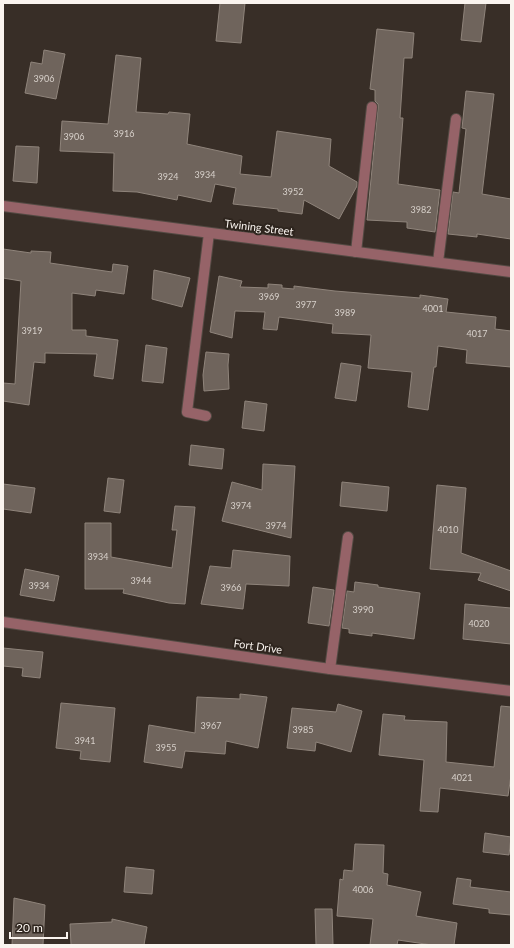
<svg xmlns="http://www.w3.org/2000/svg" width="514" height="948" font-family="Lato,sans-serif">
<style>
.building{fill:#6f645c;stroke:#8f847b}
.lines{fill:none;stroke-linecap:round;stroke-linejoin:round}
.service-casing{stroke:#534a43;stroke-width:12}
.minor-casing{stroke:#534a43;stroke-width:12}
.service{stroke:#966368;stroke-width:10}
.minor{stroke:#966368;stroke-width:10}
.labels{text-anchor:middle;dominant-baseline:central;stroke-width:4;stroke-linejoin:round;paint-order:stroke}
.number-label{font-size:9px;fill:#d7d0ca}
.street-label{font-size:11px;fill:#faf4ef;stroke:#2e251e}
</style>
<rect width="100%" height="100%" fill="#382e27"/>
<path class="building" d="M 220,3 L 245,3 L 241,43 L 216,41 Z
M 465,3 L 486,3 L 481,42 L 461,40 Z
M 377,29 L 414,33 L 412,58 L 404,58 L 400,118 L 403,118 L 398,184 L 440,190 L 435,232 L 407,228 L 407,222 L 367,220 L 378,108 L 378,104 L 375,101 L 375,90 L 370,89 Z
M 44,50 L 65,54 L 56,99 L 25,93 L 31,62 L 42,64 Z
M 116,55 L 141,58 L 136,112 L 168,114 L 169,112 L 190,114 L 187,144 L 242,156 L 240,174 L 271,177 L 277,131 L 331,139 L 329,166 L 357,182 L 357,186 L 339,219 L 304,200 L 302,214 L 278,211 L 278,209 L 233,204 L 236,188 L 215,184 L 211,202 L 178,195 L 177,200 L 137,192 L 113,191 L 114,153 L 60,151 L 62,121 L 108,124 Z
M 466,91 L 494,94 L 482,194 L 511,199 L 511,239 L 477,234 L 477,237 L 448,234 L 453,192 L 459,193 L 466,129 L 462,128 Z
M 16,146 L 39,147 L 37,183 L 13,181 Z
M 3,249 L 31,253 L 31,251 L 51,252 L 50,263 L 112,272 L 113,264 L 128,266 L 124,294 L 96,290 L 95,296 L 72,293 L 72,330 L 86,330 L 86,336 L 118,340 L 113,379 L 94,376 L 97,354 L 45,353 L 45,363 L 34,362 L 29,405 L 3,401 L 3,383 L 15,384 L 21,281 L 3,278 Z
M 154,270 L 190,278 L 182,307 L 152,299 Z
M 219,276 L 242,281 L 240,287 L 268,288 L 268,284 L 282,285 L 282,288 L 294,289 L 294,286 L 335,291 L 420,298 L 420,295 L 448,299 L 446,312 L 496,317 L 495,329 L 511,331 L 511,367 L 466,363 L 467,350 L 438,346 L 436,367 L 434,367 L 428,410 L 408,407 L 412,372 L 368,368 L 371,335 L 332,333 L 333,324 L 279,317 L 277,330 L 263,329 L 265,312 L 235,311 L 232,338 L 210,332 Z
M 146,345 L 167,348 L 163,383 L 142,381 Z
M 206,352 L 229,354 L 228,365 L 229,389 L 204,391 L 203,375 Z
M 341,363 L 361,366 L 356,401 L 335,398 Z
M 245,401 L 267,404 L 264,431 L 242,428 Z
M 191,445 L 224,449 L 222,469 L 189,465 Z
M 263,464 L 295,466 L 291,538 L 222,521 L 232,482 L 262,490 Z
M 108,478 L 124,480 L 120,513 L 104,511 Z
M 342,482 L 389,487 L 387,511 L 340,506 Z
M 3,484 L 35,488 L 31,513 L 3,509 Z
M 437,485 L 466,488 L 461,553 L 511,571 L 511,591 L 478,580 L 481,573 L 430,569 Z
M 175,506 L 195,507 L 185,604 L 169,603 L 123,593 L 124,589 L 85,589 L 85,523 L 111,523 L 111,557 L 172,568 L 177,530 L 172,530 Z
M 233,550 L 290,556 L 289,586 L 246,584 L 243,609 L 201,604 L 210,566 L 231,568 Z
M 25,569 L 59,576 L 54,601 L 20,595 Z
M 355,582 L 378,585 L 378,587 L 420,593 L 414,639 L 372,633 L 372,636 L 349,633 L 349,629 L 342,628 L 347,591 L 354,592 Z
M 313,587 L 334,590 L 329,626 L 308,623 Z
M 465,604 L 511,608 L 511,644 L 463,639 Z
M 3,648 L 43,652 L 40,678 L 22,676 L 23,668 L 3,666 Z
M 240,694 L 267,697 L 258,748 L 226,741 L 225,754 L 185,751 L 182,768 L 144,762 L 149,725 L 195,733 L 197,697 L 240,699 Z
M 61,703 L 115,708 L 110,762 L 80,759 L 81,751 L 56,748 Z
M 338,704 L 362,711 L 351,752 L 316,742 L 315,751 L 287,748 L 292,708 L 336,712 Z
M 501,706 L 511,707 L 511,775 L 508,796 L 440,788 L 438,812 L 420,811 L 424,760 L 379,755 L 383,714 L 405,716 L 404,720 L 447,722 L 446,762 L 494,767 Z
M 485,833 L 511,837 L 509,855 L 483,852 Z
M 355,844 L 384,845 L 383,873 L 388,874 L 387,885 L 421,892 L 416,916 L 457,923 L 454,945 L 432,945 L 398,940 L 397,945 L 370,945 L 373,919 L 337,916 L 340,879 L 343,880 L 344,870 L 353,871 Z
M 126,867 L 154,870 L 152,894 L 124,892 Z
M 457,878 L 471,880 L 470,887 L 511,892 L 511,915 L 489,913 L 489,909 L 453,904 Z
M 14,898 L 45,905 L 43,945 L 12,945 Z
M 315,909 L 332,909 L 333,945 L 316,945 Z
M 112,919 L 147,927 L 144,945 L 71,945 L 70,924 L 112,922 Z"/>
<g class="lines">
<defs>
<path id="service" d="M 356,252 L 372,107
M 438,262 L 456,119
M 206,416 L 187,412 L 209,233
M 330,669 L 348,537"/>
<path id="minor" d="M 3,206 L 511,272
M 3,622 L 330,669 L 511,691"/>
</defs>
<use href="#service" class="service-casing"/>
<use href="#minor" class="minor-casing"/>
<use href="#service" class="service"/>
<use href="#minor" class="minor"/>
</g>
<g class="labels">
<g class="number-label">
<text x="44" y="78">3906</text>
<text x="124" y="133">3916</text>
<text x="74" y="136">3906</text>
<text x="205" y="174">3934</text>
<text x="168" y="176">3924</text>
<text x="293" y="191">3952</text>
<text x="421" y="209">3982</text>
<text x="269" y="296">3969</text>
<text x="306" y="304">3977</text>
<text x="433" y="308">4001</text>
<text x="345" y="312">3989</text>
<text x="32" y="330">3919</text>
<text x="477" y="333">4017</text>
<text x="241" y="505">3974</text>
<text x="276" y="525">3974</text>
<text x="448" y="529">4010</text>
<text x="98" y="556">3934</text>
<text x="141" y="580">3944</text>
<text x="39" y="585">3934</text>
<text x="231" y="587">3966</text>
<text x="363" y="609">3990</text>
<text x="479" y="623">4020</text>
<text x="211" y="725">3967</text>
<text x="303" y="729">3985</text>
<text x="85" y="740">3941</text>
<text x="166" y="747">3955</text>
<text x="462" y="777">4021</text>
<text x="363" y="889">4006</text>
</g>
<g class="street-label">
<text transform="translate(259 227) rotate(7)">Twining Street</text>
<text transform="translate(258 646) rotate(8)">Fort Drive</text>
</g>
</g>
<rect width="514" height="948" fill="none" stroke="#faf4ef" stroke-width="8"/>
<path d="M10 932v6h57v-6" fill="none" stroke="#faf4ef" stroke-width="2"/>
<text x="16" y="932" font-size="12" fill="#faf4ef" stroke="#2e251e" stroke-width="3" paint-order="stroke">20 m</text>
</svg>
